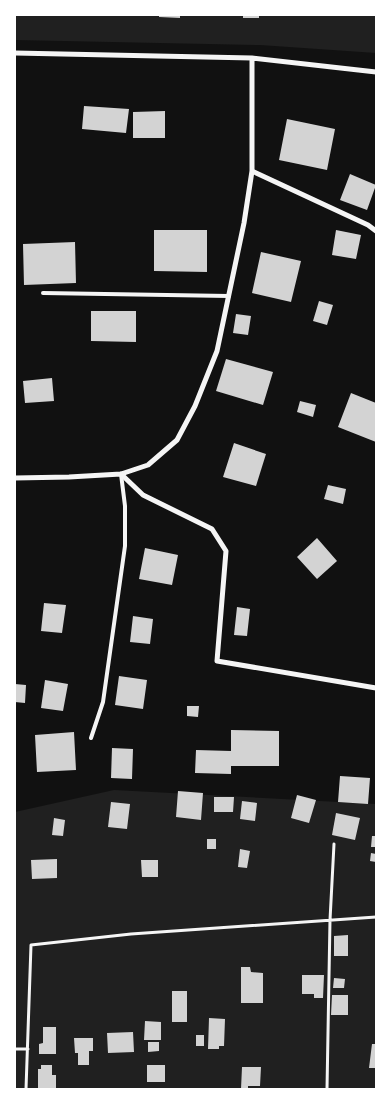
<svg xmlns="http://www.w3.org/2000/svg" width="391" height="1104" font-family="Lora,serif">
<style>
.green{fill:#202020}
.building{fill:#d3d3d3}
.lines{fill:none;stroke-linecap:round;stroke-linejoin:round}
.path{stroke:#f5f5f5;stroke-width:3}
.service{stroke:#f5f5f5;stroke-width:4}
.minor{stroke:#f5f5f5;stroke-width:5}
</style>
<rect width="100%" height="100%" fill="#111"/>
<path class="green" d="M 15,15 L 376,15 L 376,53 L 260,45 L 15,40 Z
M 114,790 L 376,804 L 376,1089 L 15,1089 L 15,812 Z"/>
<path class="building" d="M 159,15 L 180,15 L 180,18 L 159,17 Z
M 243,15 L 259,15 L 259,18 L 243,18 Z
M 84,106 L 129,109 L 126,133 L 82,129 Z
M 165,111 L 165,138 L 133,138 L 133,112 Z
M 287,119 L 335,129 L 327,170 L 279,160 Z
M 350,174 L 376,185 L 367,210 L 340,200 Z
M 154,230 L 207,230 L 207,272 L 154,271 Z
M 336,230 L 361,235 L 356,259 L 332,255 Z
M 75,242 L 76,283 L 24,285 L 23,244 Z
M 261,252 L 301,261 L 291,302 L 252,293 Z
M 319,301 L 333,305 L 327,325 L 313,321 Z
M 91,311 L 136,311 L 136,342 L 91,341 Z
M 236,314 L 251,316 L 248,335 L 233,333 Z
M 226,359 L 273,372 L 263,405 L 216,391 Z
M 52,378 L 54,401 L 25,403 L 23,381 Z
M 351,393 L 376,403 L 376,442 L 338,427 Z
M 300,401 L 316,405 L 313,417 L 297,412 Z
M 234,443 L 266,454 L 256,486 L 223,477 Z
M 328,485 L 346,489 L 343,504 L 324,499 Z
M 317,538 L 337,561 L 317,579 L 297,557 Z
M 145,548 L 178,555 L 172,585 L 139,579 Z
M 44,603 L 66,605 L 62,633 L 41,631 Z
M 237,607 L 250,609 L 247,636 L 234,635 Z
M 133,616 L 153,619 L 150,644 L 130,642 Z
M 119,676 L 147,680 L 143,709 L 115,705 Z
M 45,680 L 68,684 L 63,711 L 41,708 Z
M 15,684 L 26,685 L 25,703 L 15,702 Z
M 187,706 L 199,706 L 198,717 L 187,716 Z
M 231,730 L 279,731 L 279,766 L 231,766 L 231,774 L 195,773 L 196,750 L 231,751 Z
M 74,732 L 76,770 L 37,772 L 35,735 Z
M 112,748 L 133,749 L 132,779 L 111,778 Z
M 340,776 L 370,778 L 368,804 L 338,802 Z
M 178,791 L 203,793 L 201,820 L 176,817 Z
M 297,795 L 316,800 L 309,823 L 291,818 Z
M 214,797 L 234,797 L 233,812 L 214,812 Z
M 242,801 L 257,803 L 255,821 L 240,819 Z
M 111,802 L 130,804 L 127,829 L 108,827 Z
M 336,813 L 360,818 L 355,840 L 332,835 Z
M 54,818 L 65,820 L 63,836 L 52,835 Z
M 372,836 L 376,836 L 376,847 L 371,847 Z
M 207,839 L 216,839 L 216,849 L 207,849 Z
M 240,849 L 250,851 L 247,868 L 238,867 Z
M 371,853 L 376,854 L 376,862 L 370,861 Z
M 57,859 L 57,878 L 32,879 L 31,860 Z
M 141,860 L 158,860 L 158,877 L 142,877 Z
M 348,935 L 348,956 L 334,956 L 334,936 Z
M 241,967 L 250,967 L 251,972 L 263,973 L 263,1003 L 241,1003 Z
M 302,975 L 324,975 L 323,998 L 314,998 L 314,994 L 302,994 Z
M 334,978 L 345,979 L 344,988 L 333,988 Z
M 172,991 L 187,991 L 187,1022 L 172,1022 Z
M 332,995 L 348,995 L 348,1015 L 331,1015 Z
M 209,1018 L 225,1019 L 224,1046 L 219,1046 L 219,1049 L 208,1049 Z
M 145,1021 L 161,1022 L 161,1040 L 144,1040 Z
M 43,1027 L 56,1027 L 56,1054 L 39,1054 L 39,1044 L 43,1043 Z
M 133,1032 L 134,1052 L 108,1053 L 107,1033 Z
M 196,1035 L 204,1035 L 204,1046 L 196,1046 Z
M 74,1038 L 93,1038 L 93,1051 L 89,1051 L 89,1065 L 78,1065 L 78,1053 L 75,1053 Z
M 148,1042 L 159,1042 L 159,1051 L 148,1052 Z
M 372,1044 L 376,1044 L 376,1068 L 369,1068 Z
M 41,1065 L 52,1065 L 52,1075 L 56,1075 L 56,1089 L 38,1089 L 38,1069 L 41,1069 Z
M 147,1065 L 165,1065 L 165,1082 L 147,1082 Z
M 242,1067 L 261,1067 L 260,1086 L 248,1086 L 248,1089 L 241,1089 Z"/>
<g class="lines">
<path class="path" d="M 15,1049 L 28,1049
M 26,1089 L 31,945 L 131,934 L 376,917
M 327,1089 L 330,920 L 334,844"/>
<path class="service" d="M 43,293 L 229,296
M 91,738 L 103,702 L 125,546 L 125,506 L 121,474"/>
<path class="minor" d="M 15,53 L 252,58 L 376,72
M 252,171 L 368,225 L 376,231
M 121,474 L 143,495 L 212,529 L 226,551 L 217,661 L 376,688
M 15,478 L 69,477 L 121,474 L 148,465 L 177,440 L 195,406 L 217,351 L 244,223 L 252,171 L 252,58"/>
</g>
<rect width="391" height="1104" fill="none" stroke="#ffffff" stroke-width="32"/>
</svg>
